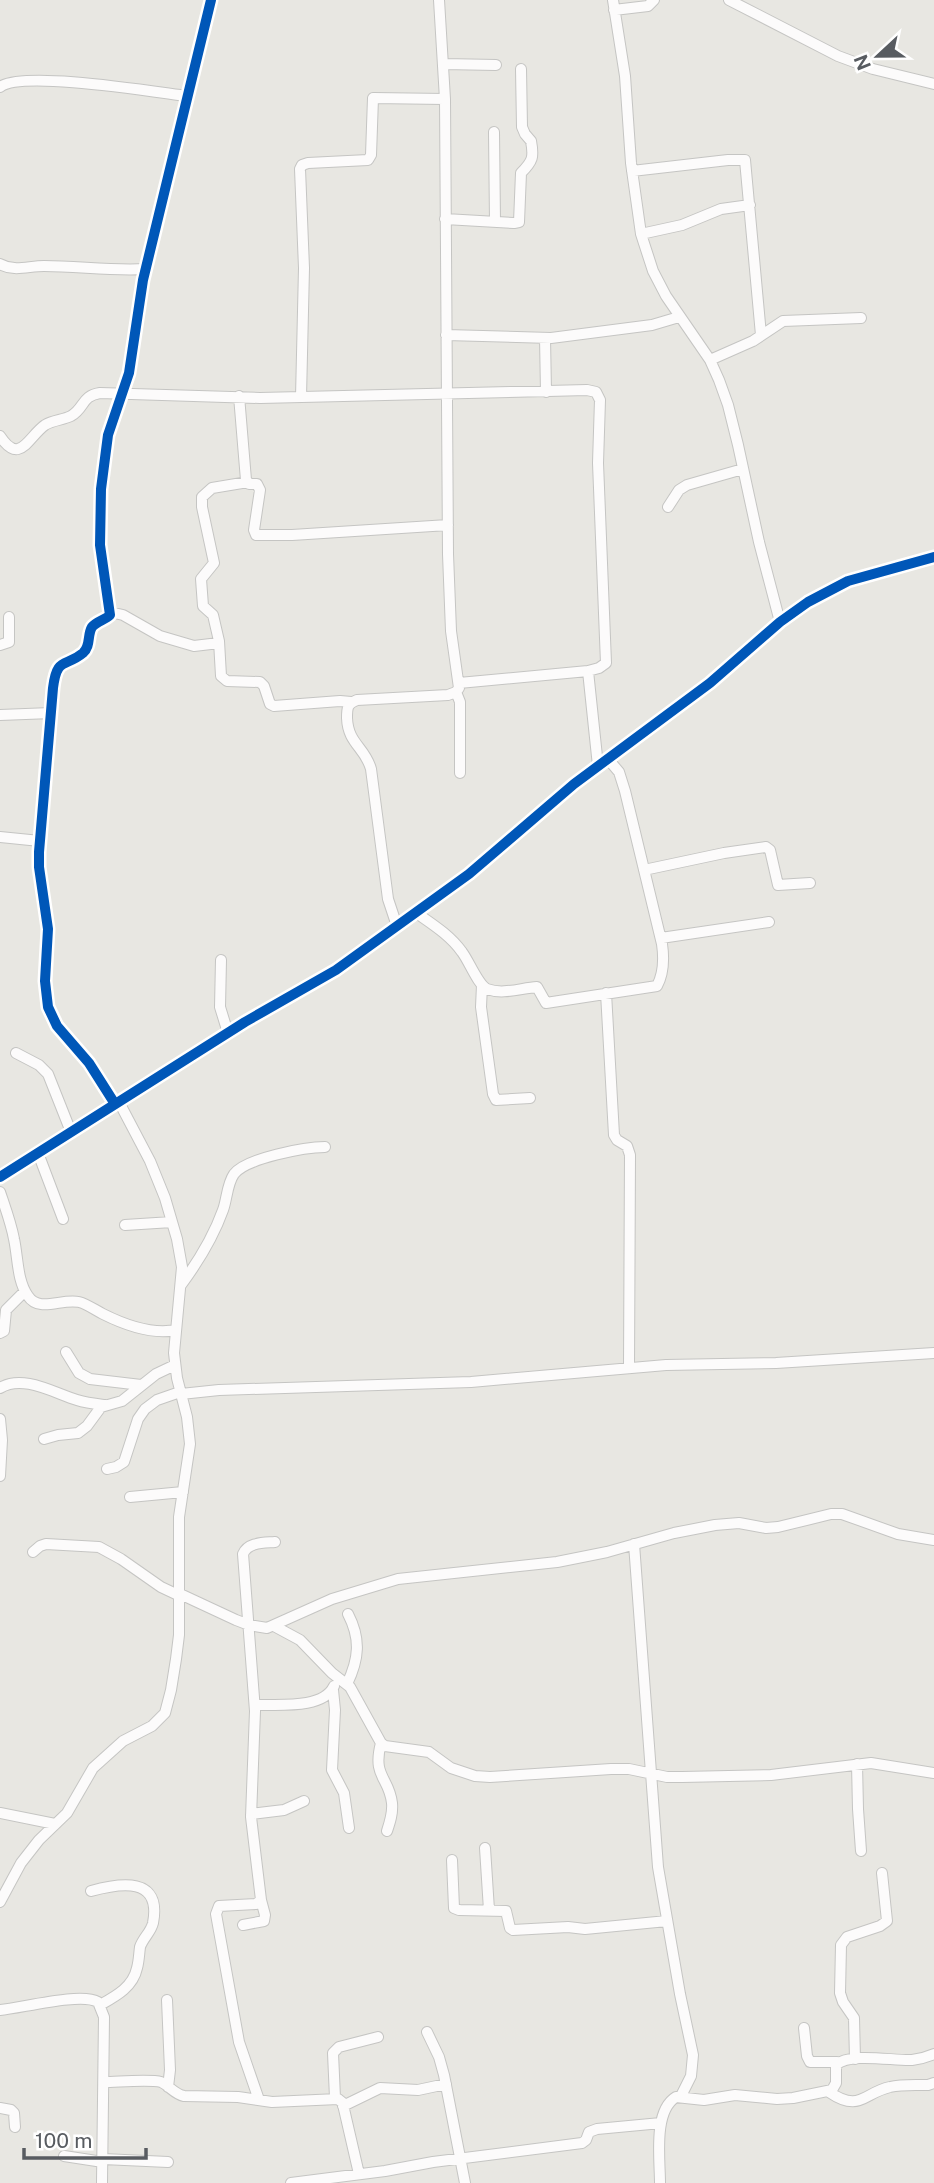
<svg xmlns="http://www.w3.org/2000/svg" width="934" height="2183" font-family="'Public Sans',sans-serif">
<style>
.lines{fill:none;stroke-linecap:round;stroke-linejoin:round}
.minor-casing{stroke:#c5c5c3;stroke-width:12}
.minor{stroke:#fcfbfb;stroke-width:10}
.cycleway-casing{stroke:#fff;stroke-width:15}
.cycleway{stroke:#0057b8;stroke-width:10}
</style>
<rect width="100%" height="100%" fill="#e8e7e2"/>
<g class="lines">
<defs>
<path id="minor" d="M 613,0 L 625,76 L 631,163 L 641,234 L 653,271 L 666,296 L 710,360 L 719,380 L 728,405 L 738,445 L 759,542 L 780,622
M 729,0 L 838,56 L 873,69 L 934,84
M 614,10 L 648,6 L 654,0
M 444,64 L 496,65
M 0,87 C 22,70 155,92 187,96
M 494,132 L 495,222
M 632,171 L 728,160 L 745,160 L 761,335
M 445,219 L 514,223 L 519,222 L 521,173 C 533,161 534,157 531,141 L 525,134 L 522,127 L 521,69
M 641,234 L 682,225 L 721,209 L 750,205
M 0,264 C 14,272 28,266 44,266 C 78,266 111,271 145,269
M 446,335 L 551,338 L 652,325 L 679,317
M 545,338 L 546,392
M 710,360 L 753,341 L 783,321 L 861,318
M 239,396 L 246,480 L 249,484 L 257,484 L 260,490 L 254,530 L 256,535 L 292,535 L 448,525
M 301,397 L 304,268 L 300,169 L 302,165 L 308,163 L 368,160 L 371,155 L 373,98 L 445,99
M 0,436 C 20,466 28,437 45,425 C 53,420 63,420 71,416 C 85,408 81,396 100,393 L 260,398 L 587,390 L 596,392 L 600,400 L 598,463 L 606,663 L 599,668 L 588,671 L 459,683
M 248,482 L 212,488 L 202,497 L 202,507 L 214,563 L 201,579 L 203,606 L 213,615 L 219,641 L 221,676 L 227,681 L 260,682 L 264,686 L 270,704 L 274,706 L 340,701 L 351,702
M 668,507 L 679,490 L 687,485 L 743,469
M 110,612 L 123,615 L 160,636 L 194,646 L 219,643
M 0,645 L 9,642 L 9,617
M 588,671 L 598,766
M 456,692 L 460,702 L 460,773
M 0,715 L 51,713
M 0,837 L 40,841
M 644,870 L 724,853 L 766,847 L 770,850 L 778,885 L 810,883
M 415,912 C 432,924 450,935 462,952 C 469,961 478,985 487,989 C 503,995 521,988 537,987 L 546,1003 L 657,986 C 664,973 664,958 662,944 L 625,791 L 619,772 L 608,759
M 397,926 L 388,899 L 371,769 C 365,747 348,744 347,718 C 347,708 347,704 357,700 L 448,695 L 456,692 L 459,688 L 451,631 L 448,554 L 445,99 L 439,0
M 661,938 L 769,922
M 221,960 L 220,1007 L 228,1033
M 482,985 L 481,1007 L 493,1094 L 496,1100 L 530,1098
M 606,993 L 614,1135 L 617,1140 L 627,1146 L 630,1155 L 629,1368
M 16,1053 L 39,1065 L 48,1074 L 71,1132
M 115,1104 L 89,1063 L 57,1026 L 48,1007 L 45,981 L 48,929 L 39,867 L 39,852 L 53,688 C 57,656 65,668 83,653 C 91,646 87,635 92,627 C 97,621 105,620 110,615 L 100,545 L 101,489 L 108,435 L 129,373 L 143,280 L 211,0
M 38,1153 L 63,1219
M 0,1177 L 245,1022 L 336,970 L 469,874 L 574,784 L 710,683 L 780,622 L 808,602 L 848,581 L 934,557
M 0,1192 C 5,1207 11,1223 14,1239 C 18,1257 17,1281 28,1296 C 39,1313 62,1298 79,1302 C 87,1304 95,1310 103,1314 C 125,1325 151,1335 176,1330
M 125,1225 L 172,1222
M 181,1285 C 198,1262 213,1238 223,1210 C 227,1199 227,1184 234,1174 C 246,1158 306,1147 325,1147
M 0,1333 L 4,1331 L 6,1310 L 25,1291
M 66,1352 L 79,1373 L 90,1379 L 141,1385
M 0,1388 C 23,1374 54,1393 77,1400 C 86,1403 96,1404 105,1405
M 181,1394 L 219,1390 L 471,1382 L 666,1365 L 776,1363 L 934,1353
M 0,1419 L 2,1440 L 0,1476
M 44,1439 L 58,1435 L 78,1433 L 87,1426 L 101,1407 L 122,1401 L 156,1374 L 175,1365
M 107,1469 L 116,1467 L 124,1462 L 138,1419 L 145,1409 L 157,1400 L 180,1392
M 130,1497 L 183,1492
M 634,1544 L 658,1867 L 680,1994 L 693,2055 L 691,2076 L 681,2096
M 33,1552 L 40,1546 L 46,1544 L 99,1547 L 121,1559 L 161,1587 L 178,1595
M 178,1593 L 236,1620 L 249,1625 L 267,1628 L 332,1599 L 398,1579 L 557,1562 L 607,1552 L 674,1533 L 715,1525 L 739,1523 L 766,1528 L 778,1527 L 831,1514 L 842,1514 L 898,1534 L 934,1540
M 274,1626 L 300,1640 L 332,1673 L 350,1687 L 381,1743 L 385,1746 L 429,1752 L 451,1768 L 475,1776 L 490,1777 L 611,1769 L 629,1769 L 667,1777 L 682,1777 L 771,1775 L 871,1763 L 934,1773
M 347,1684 C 359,1659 361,1639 348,1614
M 333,1690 L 335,1710 L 332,1770 L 344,1793 L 349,1828
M 255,1705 C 276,1704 323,1710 334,1686
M 381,1743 C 372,1777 389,1777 392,1803 C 393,1813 390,1822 387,1831
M 857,1764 L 858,1809 L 861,1851
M 0,1813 L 55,1824
M 251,1814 L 284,1810 L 304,1801
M 485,1848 L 489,1910
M 452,1860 L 454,1908 L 459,1910 L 506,1911 L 510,1928 L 513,1930 L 568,1927 L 585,1929 L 667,1921
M 91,1891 C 120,1883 162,1876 153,1923 C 151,1932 143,1938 140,1947 C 139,1954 139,1961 137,1968 C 133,1987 116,1996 100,2005
M 0,1902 L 21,1863 L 39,1840 L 67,1813 L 93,1768 L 123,1741 L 152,1726 L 165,1713 L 171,1690 L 176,1659 L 179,1635 L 179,1517 L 190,1444 L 187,1417 L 177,1378 L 174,1353 L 182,1267 L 177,1239 L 165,1198 L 150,1161 L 119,1102
M 243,1925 L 264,1921 L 265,1915 L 261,1900
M 167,2000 L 170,2070 L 168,2087
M 0,2010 C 22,2008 81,1992 98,2002 L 104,2017 L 102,2183
M 804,2028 L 807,2056 L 810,2062 L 837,2062
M 427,2032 L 439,2057 L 444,2075 L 465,2183
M 855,2059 L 854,2018 L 843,2002 L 840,1993 L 841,1945 L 847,1937 L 880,1926 L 887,1921 L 882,1873
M 104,2082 C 117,2082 150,2079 161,2082 C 170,2086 174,2094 184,2096 L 238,2097 L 272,2102 L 338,2099 L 343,2103 L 344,2109 L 359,2174
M 829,2092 C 860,2113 863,2093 890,2087 C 902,2084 916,2085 928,2085 L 934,2083
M 335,2098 L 333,2053 L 339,2047 L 378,2037
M 259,2100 L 239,2042 L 216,1914 L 219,1906 L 256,1904 L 261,1900 L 251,1817 L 255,1711 L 243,1554 C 248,1542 264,1543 275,1542
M 343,2106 L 380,2088 L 418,2090 L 446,2084
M 0,2108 L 11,2110 L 14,2113 L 15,2127
M 64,2156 L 103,2162
M 103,2159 L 168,2162
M 291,2183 L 385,2171 L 433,2162 L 582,2143 L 586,2140 L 589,2132 L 597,2129 L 661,2123
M 660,2183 C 660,2159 653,2111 676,2097 L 704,2100 L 735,2095 L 777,2099 L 793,2098 L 832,2090 L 836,2083 L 836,2065 C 850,2052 893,2061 912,2060 C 920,2059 927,2057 934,2054"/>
</defs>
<use href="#minor" class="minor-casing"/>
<use href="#minor" class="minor"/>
<defs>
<path id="cycleway" d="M 115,1104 L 89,1063 L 57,1026 L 48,1007 L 45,981 L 48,929 L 39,867 L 39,852 L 53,688 C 57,656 65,668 83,653 C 91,646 87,635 92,627 C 97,621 105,620 110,615 L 100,545 L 101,489 L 108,435 L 129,373 L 143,280 L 211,0
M 0,1177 L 245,1022 L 336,970 L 469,874 L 574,784 L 710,683 L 780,622 L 808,602 L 848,581 L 934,557"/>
</defs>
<use href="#cycleway" class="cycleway-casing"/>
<use href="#cycleway" class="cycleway"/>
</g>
<g transform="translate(878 56) rotate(248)" stroke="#ffffff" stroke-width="5" paint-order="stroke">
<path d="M0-5L12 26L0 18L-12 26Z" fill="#585c61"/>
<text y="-10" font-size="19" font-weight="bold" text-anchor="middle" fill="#585c61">N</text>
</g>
<path d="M24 2148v10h122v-10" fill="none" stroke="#585c61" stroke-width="3.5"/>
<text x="35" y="2148" font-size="21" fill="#585c61" stroke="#ffffff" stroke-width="5" paint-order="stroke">100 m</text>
</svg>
